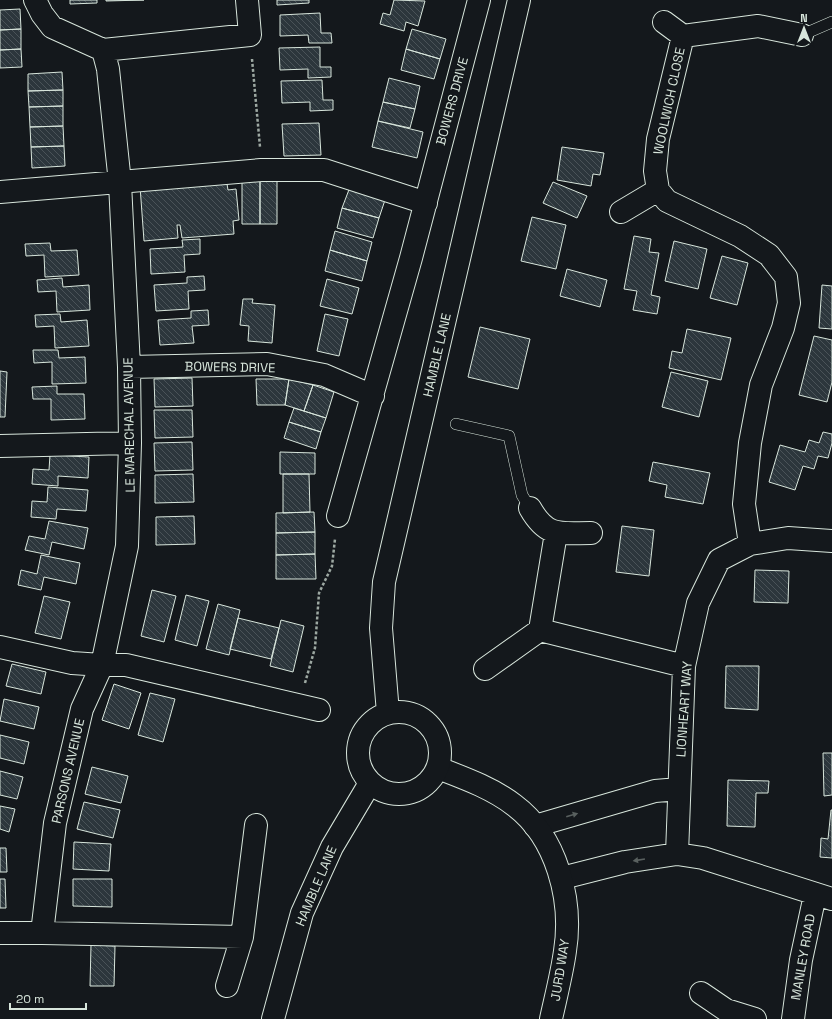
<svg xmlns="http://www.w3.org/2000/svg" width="832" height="1019" font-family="'Space Grotesk',sans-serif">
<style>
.building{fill:url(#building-back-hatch);stroke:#d8e6dc}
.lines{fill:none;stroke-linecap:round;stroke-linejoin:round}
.service-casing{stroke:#d8e6dc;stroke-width:12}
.minor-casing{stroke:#d8e6dc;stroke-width:24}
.tertiary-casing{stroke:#d8e6dc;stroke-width:24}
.primary-casing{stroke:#d8e6dc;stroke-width:24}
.path{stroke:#9da8a2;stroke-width:2.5;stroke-dasharray:3 2;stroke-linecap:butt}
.service{stroke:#14181c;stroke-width:11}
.minor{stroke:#14181c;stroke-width:22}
.tertiary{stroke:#14181c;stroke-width:22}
.primary{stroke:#14181c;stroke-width:22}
.oneway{fill:#59605f}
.labels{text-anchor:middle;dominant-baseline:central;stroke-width:3;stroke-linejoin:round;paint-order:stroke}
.street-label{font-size:13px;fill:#d8e6dc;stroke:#14181c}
</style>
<defs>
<pattern id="building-back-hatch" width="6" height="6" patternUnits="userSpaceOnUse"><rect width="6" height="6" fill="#2c363c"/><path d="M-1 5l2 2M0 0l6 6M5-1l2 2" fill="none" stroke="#4a5358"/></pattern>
</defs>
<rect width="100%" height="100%" fill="#14181c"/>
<path class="building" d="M 70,0 L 97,0 L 97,3 L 70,4 Z
M 106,0 L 144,0 L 106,1 Z
M 277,0 L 309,0 L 309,3 L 277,5 Z
M 394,0 L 425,1 L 418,26 L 406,22 L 404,31 L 380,24 L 383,13 L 390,15 Z
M 20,9 L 21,29 L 0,30 L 0,10 Z
M 320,13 L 321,33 L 331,33 L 332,43 L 309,43 L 308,35 L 280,36 L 280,15 Z
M 21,29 L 21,49 L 0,50 L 0,30 Z
M 412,29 L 446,39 L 440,59 L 406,49 Z
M 320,47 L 320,67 L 331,67 L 331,77 L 308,78 L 308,69 L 280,70 L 279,48 Z
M 21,49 L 22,67 L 0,68 L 0,50 Z
M 406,49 L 440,59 L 434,79 L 401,70 Z
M 62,72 L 63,90 L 28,91 L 28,74 Z
M 389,78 L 420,86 L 415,109 L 383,102 Z
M 322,80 L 323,100 L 333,100 L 333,110 L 310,111 L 310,102 L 282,103 L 281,81 Z
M 63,90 L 63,106 L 29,107 L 28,91 Z
M 383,102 L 415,109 L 410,128 L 378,121 Z
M 63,106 L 63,126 L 30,127 L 29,107 Z
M 378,121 L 423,132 L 417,158 L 372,147 Z
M 319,123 L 321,155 L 284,156 L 282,124 Z
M 63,126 L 64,146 L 31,147 L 30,127 Z
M 64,146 L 65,166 L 32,168 L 31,147 Z
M 562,147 L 604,153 L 600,175 L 593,174 L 591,186 L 557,180 Z
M 242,179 L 260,179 L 260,224 L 242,224 Z
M 260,179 L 277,179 L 277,224 L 260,224 Z
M 553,182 L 587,196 L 577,218 L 543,203 Z
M 227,184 L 228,190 L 236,189 L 239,220 L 233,221 L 234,234 L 182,238 L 180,225 L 177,225 L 178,238 L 144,241 L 140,186 Z
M 350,187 L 386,197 L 379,218 L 342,208 Z
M 342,208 L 379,218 L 373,238 L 337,228 Z
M 532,217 L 566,225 L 556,269 L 521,261 Z
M 335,231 L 372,242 L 367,261 L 330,250 Z
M 634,236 L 651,239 L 649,252 L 659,253 L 651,295 L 660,297 L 657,314 L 633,310 L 637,291 L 624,289 Z
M 200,239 L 200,254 L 184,255 L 185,272 L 151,274 L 150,249 L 183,247 L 182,240 Z
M 674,241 L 707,249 L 698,289 L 665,281 Z
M 50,243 L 51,251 L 77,250 L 79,275 L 45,277 L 44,255 L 26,256 L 25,244 Z
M 330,250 L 367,261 L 362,281 L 325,271 Z
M 722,256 L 748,263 L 737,305 L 710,298 Z
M 567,269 L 607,280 L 600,307 L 560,296 Z
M 204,276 L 205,290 L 188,291 L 189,309 L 156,311 L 154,285 L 187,283 L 187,277 Z
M 62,278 L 63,287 L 89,285 L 90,310 L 57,312 L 56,291 L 38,292 L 37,280 Z
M 327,279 L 359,288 L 352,314 L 320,306 Z
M 822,285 L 832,286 L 832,329 L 819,328 Z
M 243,299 L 253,299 L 252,303 L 275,305 L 272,343 L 248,341 L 249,326 L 240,325 Z
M 208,310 L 209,325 L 192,326 L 194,343 L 160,345 L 158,320 L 191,318 L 191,311 Z
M 60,314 L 61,322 L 87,320 L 89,346 L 55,348 L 54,326 L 36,327 L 35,315 Z
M 325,314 L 348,319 L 339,356 L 317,351 Z
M 480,327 L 530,339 L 518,389 L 468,377 Z
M 687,329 L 731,338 L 721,380 L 669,368 L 672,351 L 682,353 Z
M 814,336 L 832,340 L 832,382 L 827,402 L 799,395 Z
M 33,350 L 58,350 L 59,358 L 85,357 L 86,383 L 52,384 L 52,362 L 34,363 Z
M 0,371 L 7,372 L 5,417 L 0,417 Z
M 671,372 L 708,381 L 699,417 L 662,407 Z
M 192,378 L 193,406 L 155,407 L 154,379 Z
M 256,379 L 289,379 L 285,405 L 257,405 Z
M 289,379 L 313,385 L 304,411 L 285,405 Z
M 313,385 L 334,392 L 326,418 L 304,411 Z
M 57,386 L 57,394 L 84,394 L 85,419 L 51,420 L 51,399 L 33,399 L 32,387 Z
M 294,408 L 326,418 L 321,432 L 289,422 Z
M 154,410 L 192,410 L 193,437 L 155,438 Z
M 289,422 L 321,432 L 316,449 L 284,438 Z
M 823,432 L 832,434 L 832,443 L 828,458 L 818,456 L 814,469 L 803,466 L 795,490 L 769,482 L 780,445 L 805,452 L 809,440 L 819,443 Z
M 192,442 L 193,470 L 155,471 L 154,443 Z
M 280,452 L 315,453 L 315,474 L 280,474 Z
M 50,455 L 89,457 L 88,478 L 58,476 L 58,486 L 32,484 L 33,469 L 49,470 Z
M 653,462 L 710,473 L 703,504 L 665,497 L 667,485 L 649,481 Z
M 193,474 L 194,502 L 155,503 L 155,475 Z
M 283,474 L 309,474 L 310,512 L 283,513 Z
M 48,487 L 88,490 L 86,511 L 57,509 L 56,519 L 31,517 L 32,501 L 47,502 Z
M 314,512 L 315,532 L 276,533 L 276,513 Z
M 194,516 L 195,544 L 156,545 L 156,517 Z
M 49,521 L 88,528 L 84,549 L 52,542 L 49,555 L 25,550 L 29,536 L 45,539 Z
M 622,526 L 654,530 L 649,576 L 616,572 Z
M 315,532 L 315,554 L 276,555 L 276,533 Z
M 315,554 L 316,579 L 276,579 L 276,555 Z
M 41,555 L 80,563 L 76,584 L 44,577 L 41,590 L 18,585 L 21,570 L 37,574 Z
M 755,570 L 789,571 L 788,603 L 754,602 Z
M 152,590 L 176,596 L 164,642 L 141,636 Z
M 186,595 L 209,601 L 197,646 L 175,640 Z
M 44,596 L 70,602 L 61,639 L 35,633 Z
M 218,604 L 240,610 L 229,655 L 206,649 Z
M 238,618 L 279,628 L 271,659 L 230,649 Z
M 281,620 L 304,626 L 293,672 L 270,666 Z
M 12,664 L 46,672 L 41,694 L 6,686 Z
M 726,666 L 759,666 L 758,710 L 725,708 Z
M 114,684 L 141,693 L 129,729 L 102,720 Z
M 150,693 L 175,699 L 163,742 L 138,735 Z
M 4,699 L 39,707 L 34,729 L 0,721 Z
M 0,735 L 29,742 L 24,764 L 0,758 Z
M 823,753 L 832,753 L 832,795 L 824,796 Z
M 92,767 L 128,776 L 121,803 L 85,794 Z
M 0,771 L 23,777 L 17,799 L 0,795 Z
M 728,780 L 769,781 L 768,793 L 756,793 L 755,827 L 727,826 Z
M 84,802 L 120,810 L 113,838 L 77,829 Z
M 0,806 L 15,809 L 9,832 L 0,829 Z
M 831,810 L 832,810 L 832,858 L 820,857 L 821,838 L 828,839 Z
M 74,842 L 111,844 L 109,871 L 73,869 Z
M 0,848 L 6,848 L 7,872 L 0,872 Z
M 0,879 L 5,879 L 6,908 L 0,908 Z
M 73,879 L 112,879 L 112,907 L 73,906 Z
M 91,945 L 115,946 L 114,986 L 90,986 Z"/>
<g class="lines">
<defs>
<path id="service" d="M 802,35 L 832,22
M 456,424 L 509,436 L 522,495 L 530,508"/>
<path id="minor" d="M 35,0 L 42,14 L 52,27 L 103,50 L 108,69 L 120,183 L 129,367 L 130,443 L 127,546 L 102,665 L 126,665 L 319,710
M 664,22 L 683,36 L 758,26 L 802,35
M 683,36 L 658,139 L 655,171 L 658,190 L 667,201 L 740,236 L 769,255 L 786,277 L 789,303 L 783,328 L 761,385 L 750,443 L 744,504 L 750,544
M 103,50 L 250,35 L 247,0
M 0,192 L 261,170 L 324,170 L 426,203
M 621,212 L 658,190
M 129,367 L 267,364 L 324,375 L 373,396
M 0,446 L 130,443
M 530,508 C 547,538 560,533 591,533
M 338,516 L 411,258 L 479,0
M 540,630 L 684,666
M 0,647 L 72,663 L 102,665 L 82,709 L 55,823 L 42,933 L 242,937 L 256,825
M 485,669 L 540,630 L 556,533
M 535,826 L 655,791 L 679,789
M 677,854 L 684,666 L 698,603 L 719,560 L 750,544 L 788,538 L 832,541
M 562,878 L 625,862 L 677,854 L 703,858 L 832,899
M 0,933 L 42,933
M 227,986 L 242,937
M 701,993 L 726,1010 L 755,1019
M 793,1019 L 801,960 L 815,895"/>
<path id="tertiary" d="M 438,768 C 464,778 492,788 514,805 C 557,837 573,900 565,951 C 562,973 556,996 551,1019"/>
<path id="primary" d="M358 753a41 41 0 1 1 82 0a41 41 0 1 1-82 0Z
M 388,713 L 381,628 L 384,582 L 519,0
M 273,1019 L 302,913 L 332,847 L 370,783"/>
</defs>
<use href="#service" class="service-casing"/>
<use href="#minor" class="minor-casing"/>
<use href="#tertiary" class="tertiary-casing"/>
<use href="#primary" class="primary-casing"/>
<path class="path" d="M 252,59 L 260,147
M 305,683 L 315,648 L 319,593 L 332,566 L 335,539"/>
<use href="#service" class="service"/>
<use href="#minor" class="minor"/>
<use href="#tertiary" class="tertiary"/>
<use href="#primary" class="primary"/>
</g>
<defs><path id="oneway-solid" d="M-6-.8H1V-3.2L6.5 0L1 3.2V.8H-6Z"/></defs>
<g class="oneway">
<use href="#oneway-solid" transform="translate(572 815) rotate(-16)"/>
<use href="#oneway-solid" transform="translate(639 860) rotate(171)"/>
</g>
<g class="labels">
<g class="street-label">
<text transform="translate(452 101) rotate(-75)">BOWERS DRIVE</text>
<text transform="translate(669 101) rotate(-78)">WOOLWICH CLOSE</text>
<text transform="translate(437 355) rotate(-77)">HAMBLE LANE</text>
<text transform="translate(230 367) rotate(1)">BOWERS DRIVE</text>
<text transform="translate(129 425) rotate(-91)">LE MARECHAL AVENUE</text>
<text transform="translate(684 709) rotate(-86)">LIONHEART WAY</text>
<text transform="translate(68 771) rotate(-77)">PARSONS AVENUE</text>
<text transform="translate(316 886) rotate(-67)">HAMBLE LANE</text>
<text transform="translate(803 957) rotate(-80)">MANLEY ROAD</text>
<text transform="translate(560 970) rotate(-81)">JURD WAY</text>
</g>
</g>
<g transform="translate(804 28)" stroke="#14181c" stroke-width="3" paint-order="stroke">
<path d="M0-3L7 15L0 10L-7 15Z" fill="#d8e6dc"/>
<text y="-6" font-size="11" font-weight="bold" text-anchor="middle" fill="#d8e6dc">N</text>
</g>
<path d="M10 1003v6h76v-6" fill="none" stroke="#d8e6dc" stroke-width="2"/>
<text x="16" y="1003" font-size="12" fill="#d8e6dc" stroke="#14181c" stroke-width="3" paint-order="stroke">20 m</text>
</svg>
